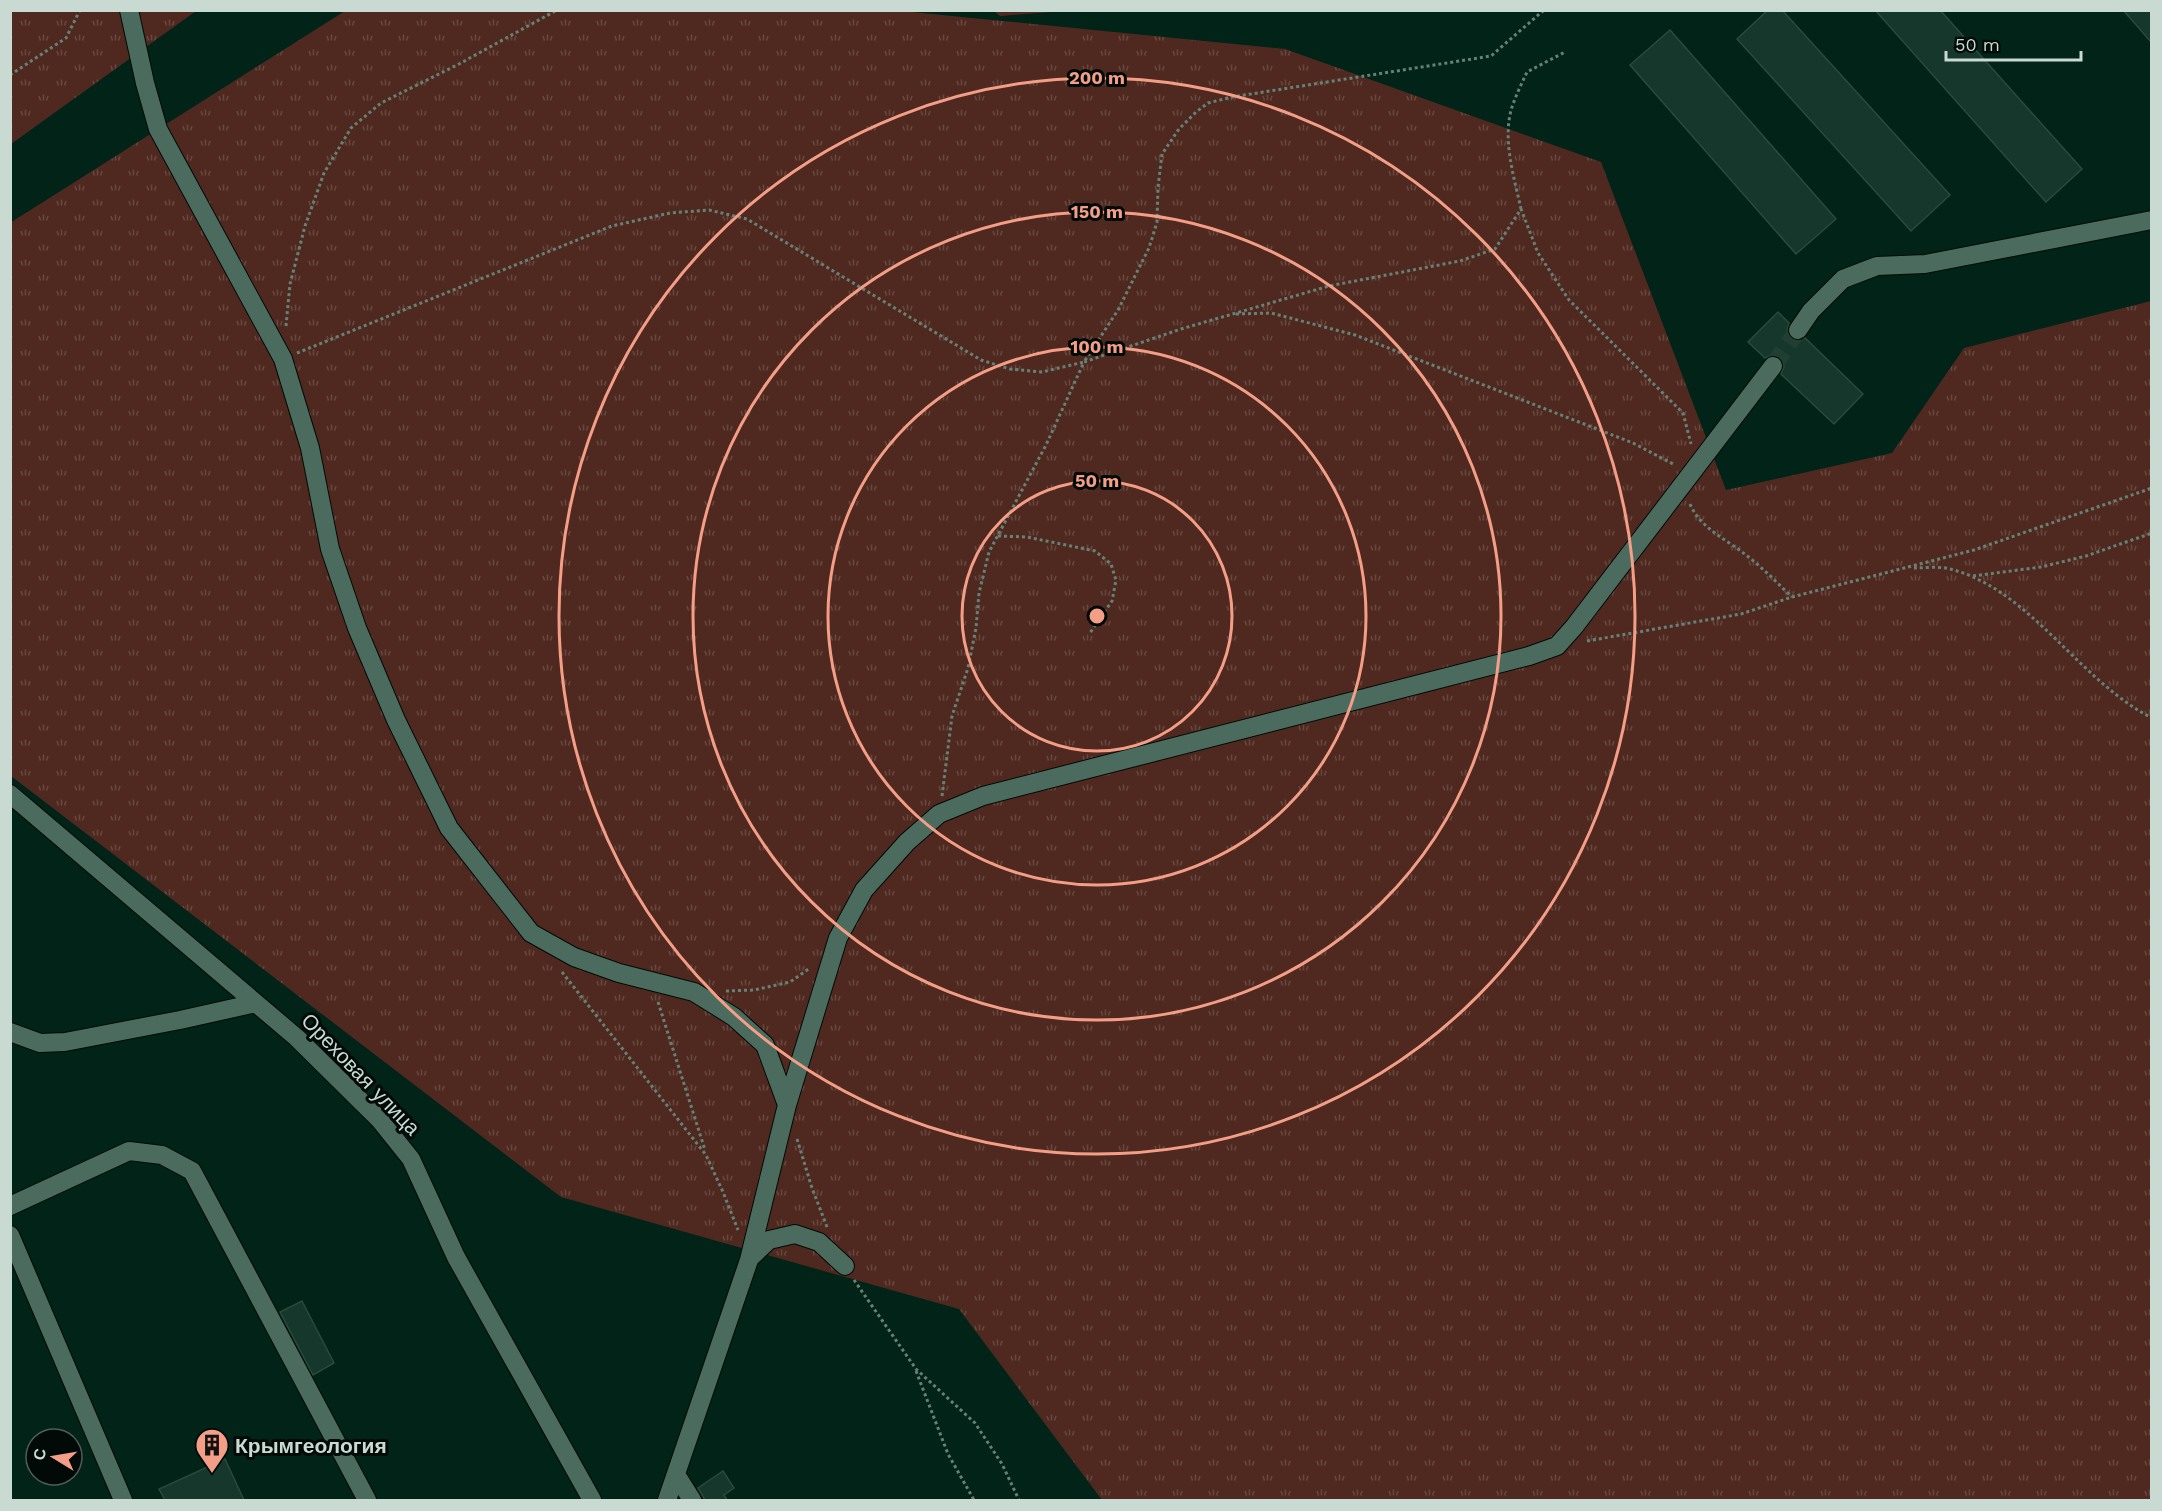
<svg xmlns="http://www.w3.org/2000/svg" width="2162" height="1511" font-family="'Work Sans',sans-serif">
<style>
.grass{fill:url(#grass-tufts)}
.forest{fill:url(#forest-crowns)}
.building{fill:#16372b;stroke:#2a4a3e;stroke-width:1.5}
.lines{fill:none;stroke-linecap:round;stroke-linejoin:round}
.minor-tunnel{stroke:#203e34;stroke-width:18;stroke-dasharray:18 9;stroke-linecap:butt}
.minor-casing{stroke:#000b05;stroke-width:20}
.path{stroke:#688177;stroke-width:3;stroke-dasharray:3 3;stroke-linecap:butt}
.minor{stroke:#4a6b5e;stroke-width:18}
.ring{fill:none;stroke:#f49e87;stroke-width:3}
.labels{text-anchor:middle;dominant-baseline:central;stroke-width:6;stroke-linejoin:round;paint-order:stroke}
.street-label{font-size:21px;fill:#c8dad2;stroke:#010a06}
.poi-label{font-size:21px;font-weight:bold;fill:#c8dad2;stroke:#010a06;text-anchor:start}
.centre{fill:#f49e87;stroke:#010a06;stroke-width:3}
.ring-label{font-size:18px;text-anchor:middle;font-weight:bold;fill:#f49e87;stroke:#010a06;stroke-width:6;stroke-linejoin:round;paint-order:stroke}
</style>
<defs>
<pattern id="grass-tufts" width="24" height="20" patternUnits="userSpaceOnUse" patternTransform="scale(1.5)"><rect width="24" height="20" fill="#4f291f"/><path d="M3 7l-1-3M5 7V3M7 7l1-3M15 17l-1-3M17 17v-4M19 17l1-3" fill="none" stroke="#67473f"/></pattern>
<pattern id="forest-crowns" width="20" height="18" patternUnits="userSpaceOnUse" patternTransform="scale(1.5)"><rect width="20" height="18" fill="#4f291f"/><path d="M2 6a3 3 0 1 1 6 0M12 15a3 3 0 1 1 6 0" fill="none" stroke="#67473f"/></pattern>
</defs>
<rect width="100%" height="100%" fill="#022318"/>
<path class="grass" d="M 891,10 L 1285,49 L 1601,162 L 1726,490 L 1892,453 L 1964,348 L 2151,301 L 2151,1500 L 1102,1500 L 959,1309 L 561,1197 L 11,776 L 10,223 L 345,11 Z
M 11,11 L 196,11 L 11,144 Z"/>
<path class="forest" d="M 994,11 L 1063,11 L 1000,16 Z"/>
<path class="building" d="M 1768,10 L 1782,10 L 1950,195 L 1911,231 L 1737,39 Z
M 1875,10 L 1940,10 L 2082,169 L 2046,202 Z
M 2123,10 L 2151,10 L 2151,42 Z
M 1670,30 L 1836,219 L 1796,254 L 1630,65 Z
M 1778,312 L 1789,323 L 1787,330 L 1791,339 L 1798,341 L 1805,338 L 1863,394 L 1834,424 L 1781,374 L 1784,367 L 1780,357 L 1774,355 L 1765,358 L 1748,342 Z
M 302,1301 L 334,1363 L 313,1375 L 280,1312 Z
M 225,1459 L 244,1500 L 165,1500 L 159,1489 Z
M 723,1471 L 734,1488 L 724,1495 L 727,1500 L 705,1500 L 698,1488 Z"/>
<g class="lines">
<path class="minor-tunnel" d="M 1773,366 L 1798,330"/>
<defs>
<path id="minor" d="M 129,10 L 145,83 L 158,129 L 283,359 L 310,448 L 330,549 L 357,628 L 396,720 L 449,828 L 531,933 L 574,957 L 619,973 L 694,992 L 734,1017 L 765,1045 L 787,1105
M 1798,330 L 1811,311 L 1843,279 L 1877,266 L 1925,264 L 2152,220
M 10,794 L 297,1038 L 379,1119 L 411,1159 L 456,1257 L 592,1500
M 10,1032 L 40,1043 L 65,1042 L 180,1020 L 256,1003
M 10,1206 L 129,1151 L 162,1155 L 192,1171 L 367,1500
M 10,1235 L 123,1500
M 750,1258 L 769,1240 L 795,1234 L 819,1242 L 845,1266
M 677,1476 L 692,1500
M 667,1500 L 749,1260 L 787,1105 L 838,938 L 864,890 L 907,842 L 939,814 L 983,796 L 1529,656 L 1557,646 L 1574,627 L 1773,366"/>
</defs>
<use href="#minor" class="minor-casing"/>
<path class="path" d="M 10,75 L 66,38 L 80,10
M 1521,209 C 1514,177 1502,139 1512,107 C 1516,95 1522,83 1527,72 L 1565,52
M 1236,314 L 1271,313 L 1355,335 L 1633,443 L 1675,465
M 286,326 L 290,284 L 305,226 L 324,173 L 351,128 L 381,103 L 459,64 L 557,10
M 297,353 L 612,226 L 670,213 L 709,210 L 747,219 L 981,360 L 1010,369 L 1042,372 L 1084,362 L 1118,310 L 1149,248 L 1157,222 L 1158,187 L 1162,154 L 1179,129 L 1196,112 L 1208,103 L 1232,97 L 1491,56 L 1544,10
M 1690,504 C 1700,528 1726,539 1746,555 C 1762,567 1777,583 1792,597
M 998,536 L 1027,537 L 1095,551 L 1111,564 L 1116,580 L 1112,601 L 1090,633
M 1914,568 C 1925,568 1939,566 1950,569 C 2030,589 2079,681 2152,718
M 1973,576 L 2041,567 L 2086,556 L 2152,533
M 1587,641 L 1741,614 L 1792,597 L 1974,550 L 2152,488
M 942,796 L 952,716 L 968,668 L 976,628 L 979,593 L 989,552 L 1046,445 L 1084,362 L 1181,329 L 1329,286 L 1460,261 L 1495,249 L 1521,209 L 1538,253 L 1569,300 L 1683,413 L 1691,444
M 562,972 L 706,1155 L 723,1192 L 738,1230
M 726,991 L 754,990 L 790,982 L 810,968
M 658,1002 L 705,1150
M 797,1139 L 812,1188 L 827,1227
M 854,1280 L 916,1369 L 975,1423 L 1002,1464 L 1019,1500
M 916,1371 L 948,1454 L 974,1500"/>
<use href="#minor" class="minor"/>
</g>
<g class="ring">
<circle cx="1097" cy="616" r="135"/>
<circle cx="1097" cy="616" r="269"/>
<circle cx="1097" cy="616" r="404"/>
<circle cx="1097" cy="616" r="538"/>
</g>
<defs>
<symbol id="building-pin" viewBox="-11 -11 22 30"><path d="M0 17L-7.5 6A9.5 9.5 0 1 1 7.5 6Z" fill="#f49e87" stroke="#010a06"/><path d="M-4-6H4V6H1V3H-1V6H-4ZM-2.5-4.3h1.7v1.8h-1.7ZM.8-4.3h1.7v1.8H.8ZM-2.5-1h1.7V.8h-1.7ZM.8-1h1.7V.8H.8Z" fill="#111"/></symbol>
</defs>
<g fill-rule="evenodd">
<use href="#building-pin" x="193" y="1426" width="38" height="52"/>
</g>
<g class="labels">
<g class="street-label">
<text transform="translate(361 1074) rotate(46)">Ореховая улица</text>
</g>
<g class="poi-label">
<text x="235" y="1445">Крымгеология</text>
</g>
</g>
<circle cx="1097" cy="616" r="9" class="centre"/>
<g class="ring-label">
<text x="1097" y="84">200 m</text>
<text x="1097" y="218">150 m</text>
<text x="1097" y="353">100 m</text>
<text x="1097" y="487">50 m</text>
</g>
<rect width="2162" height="1511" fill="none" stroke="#c8dad2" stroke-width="24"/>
<g transform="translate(54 1457) rotate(281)"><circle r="28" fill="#010a06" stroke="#515d58" stroke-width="1.5"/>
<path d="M0-4.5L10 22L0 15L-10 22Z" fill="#f49e87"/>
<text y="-9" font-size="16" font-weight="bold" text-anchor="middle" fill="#c8dad2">С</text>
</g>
<path d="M1946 51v9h135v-9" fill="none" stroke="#c8dad2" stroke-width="3"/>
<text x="1955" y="51" font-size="18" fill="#c8dad2" stroke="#010a06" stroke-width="4.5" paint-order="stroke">50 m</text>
</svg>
